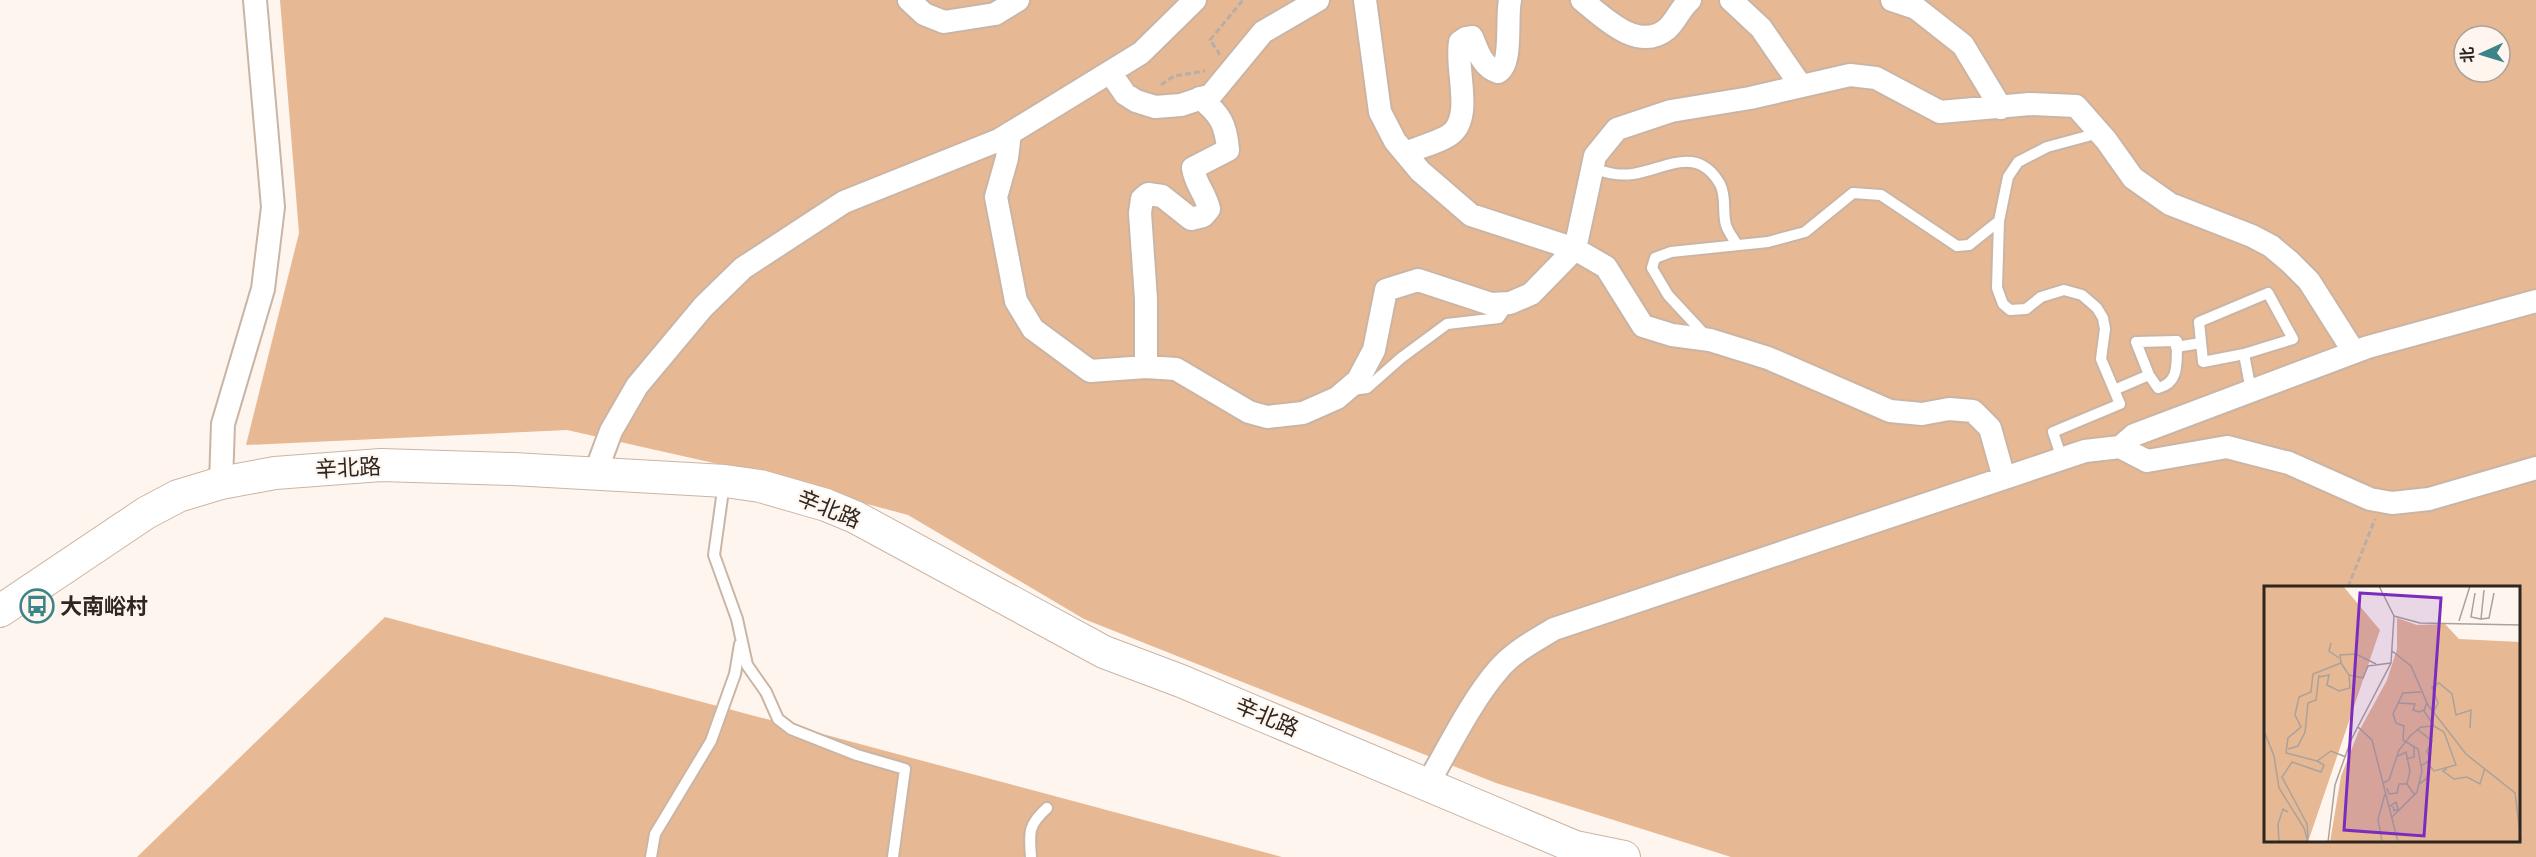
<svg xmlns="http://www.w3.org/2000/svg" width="2536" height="857" font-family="Signika,'Noto Sans SC',sans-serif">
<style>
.green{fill:#e6b894;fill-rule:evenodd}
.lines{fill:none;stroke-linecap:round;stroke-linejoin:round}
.service-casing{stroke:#cab5a5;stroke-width:14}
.minor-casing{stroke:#cab5a5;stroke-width:26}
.secondary-casing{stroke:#cab5a5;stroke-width:34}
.path{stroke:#b7aea7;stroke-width:3;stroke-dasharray:6 3;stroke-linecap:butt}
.service{stroke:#fff;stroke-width:10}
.minor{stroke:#fff;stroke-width:22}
.secondary{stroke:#fff;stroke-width:32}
.labels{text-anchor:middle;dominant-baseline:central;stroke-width:4.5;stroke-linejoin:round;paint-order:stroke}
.street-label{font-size:22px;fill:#2e261f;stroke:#fef5ee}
.poi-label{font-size:22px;font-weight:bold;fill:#2e261f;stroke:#fef5ee;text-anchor:start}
.inset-road{fill:none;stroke:#aba29b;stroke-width:1.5}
.view{fill:#7b2cbf;fill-opacity:0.15;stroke:#7b2cbf;stroke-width:3}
.inset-edge{fill:none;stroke:#2e261f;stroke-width:3}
</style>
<rect width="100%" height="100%" fill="#fef5ee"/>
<path class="green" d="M 280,0 L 2536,0 L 2536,857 L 1731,857 L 1496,783 L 1084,619 L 908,515 L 718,464 L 567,430 L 246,445 L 299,233 ZM 2464,36 L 2500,36 L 2500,72 L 2464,72 ZM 2266,587 L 2520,587 L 2520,840 L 2266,840 Z
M 385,617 L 1282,857 L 137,857 Z"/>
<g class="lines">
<defs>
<path id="service" d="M 1593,168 C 1607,173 1618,176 1633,174 C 1666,169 1697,144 1720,184 C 1727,198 1722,211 1726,225 C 1728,232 1734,239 1737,245
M 1706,336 L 1668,295 L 1652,268 L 1655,258 L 1671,252 L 1768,242 L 1805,232 L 1853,193 L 1881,195 L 1957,246 L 1969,245 L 1999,221
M 2176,347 L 2201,343
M 2244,354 L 2293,339 L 2268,293 L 2199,322 L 2203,362 L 2244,354 L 2251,391
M 1352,390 L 1367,388 L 1401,358 L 1447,324 L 1499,318 L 1508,305
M 2114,390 L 2149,375 L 2136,342 L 2177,341 C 2176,360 2181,383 2158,388 L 2149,375
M 2062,459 L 2053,432 L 2120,404 L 2101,359 L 2105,329 L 2103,318 L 2097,308 L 2082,295 L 2064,290 L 2041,297 L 2026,309 L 2010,310 L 2003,304 L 1997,288 L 1999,221 L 2008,177 L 2018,162 L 2047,147 L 2099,133
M 724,483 L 714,555 L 737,619 L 747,665 L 766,692 L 778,719 L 791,729 L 857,755 L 905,769 L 893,857
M 651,857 L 655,834 L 711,741 L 735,674 L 740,644
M 1031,857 C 1029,832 1028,825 1047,808"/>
<path id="minor" d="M 909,0 L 924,14 L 944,22 L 995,14 L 1018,0
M 1365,0 L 1380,112 L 1395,141 L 1420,171 L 1471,215 L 1575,249 L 1606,267 L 1643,326 L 1672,335 L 1710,340 L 1768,358 L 1890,411 L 1922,414 L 1949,409 L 1973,411 L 1990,428 L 2004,478
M 1582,0 C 1603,17 1638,53 1667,29 C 1676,21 1681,7 1690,0
M 1731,0 L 1761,28 L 1801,86
M 1892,0 L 1916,8 L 1963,45 L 2001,108
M 1110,72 L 1125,94 L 1136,101 L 1155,107 L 1181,105 L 1211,95 L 1263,32 L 1318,0
M 1010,133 L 1007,158 L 996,197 L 1016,301 L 1033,329 L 1090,371 L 1146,367 L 1176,369 L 1249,412 L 1267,417 L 1303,413 L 1337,398 L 1358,380 L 1374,350 L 1386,290 L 1418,280 L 1491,304 L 1510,303 L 1531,294 L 1575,249 L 1595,156 L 1617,129 L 1671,111 L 1750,98 L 1850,75 L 1876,78 L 1940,112 L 2030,104 L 2076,106 L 2106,140 L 2133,178 L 2170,204 L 2252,236 L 2271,246 L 2290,262 L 2309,281 L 2354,352
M 1405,153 C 1417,148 1443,141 1452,133 C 1473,115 1455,67 1460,42 L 1466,38 L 1472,37 C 1478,51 1482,67 1498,72 C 1513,64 1506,18 1510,0
M 1146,367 L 1146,299 L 1140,213 L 1142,199 L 1148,194 L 1162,196 L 1191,219 L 1203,216 L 1209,209 C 1206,194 1195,184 1193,168 L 1228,150 C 1226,124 1220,114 1200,98
M 2120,447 L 2134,435 L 2368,347 L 2536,301
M 595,474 L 611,431 L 637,386 L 703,307 L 743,268 L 844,202 L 999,140 L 1141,53 L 1195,0
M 221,483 L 223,424 L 263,289 L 273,207 L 255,0
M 1427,785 C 1448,749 1471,701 1498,670 C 1513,652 1534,641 1554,629 L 2085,451 L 2120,447 L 2147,461 L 2227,447 L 2289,463 L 2370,499 L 2392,503 L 2429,499 L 2536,468"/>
<path id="secondary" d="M 0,611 L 146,513 L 178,496 L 221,483 L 275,473 L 381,465 L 513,469 L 725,481 L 760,486 L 826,505 L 855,517 L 1104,652 L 1181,681 L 1575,847 L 1624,857"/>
</defs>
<use href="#service" class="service-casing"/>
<use href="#minor" class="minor-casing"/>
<use href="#secondary" class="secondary-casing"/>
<path class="path" d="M 1218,55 L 1219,53 L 1210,40 L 1243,0
M 1161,85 L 1174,76 L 1205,71
M 2348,587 L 2375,519"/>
<use href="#service" class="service"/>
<use href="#minor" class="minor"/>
<use href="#secondary" class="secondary"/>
</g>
<defs>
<symbol id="bus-ring" viewBox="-11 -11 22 22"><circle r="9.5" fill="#fef5ee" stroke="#3b8487" stroke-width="1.5"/><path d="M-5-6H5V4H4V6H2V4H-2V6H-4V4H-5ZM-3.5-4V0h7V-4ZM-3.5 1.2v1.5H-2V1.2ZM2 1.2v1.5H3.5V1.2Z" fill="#3b8487"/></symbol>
</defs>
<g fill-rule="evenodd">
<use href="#bus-ring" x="18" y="587" width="38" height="38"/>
</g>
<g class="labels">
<g class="street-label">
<text transform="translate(348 468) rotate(-3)">辛北路</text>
<text transform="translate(829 509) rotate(22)">辛北路</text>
<text transform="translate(1267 717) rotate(23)">辛北路</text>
</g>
<g class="poi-label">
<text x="60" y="606">大南峪村</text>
</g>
</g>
<g transform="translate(2264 586)">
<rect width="256" height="256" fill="#fef5ee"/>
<path d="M 0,0 L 79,0 L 116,44 L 44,256 L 0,256 ZM 133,32 L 153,39 L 181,38 L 195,53 L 256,56 L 256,256 L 66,256 L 77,190 L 94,147 L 123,94 L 133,63 Z" fill="#e6b894"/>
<path class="inset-road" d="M 211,7 L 207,31 L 217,33 L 220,4M 130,30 L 156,37 L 257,39M 217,33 L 225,32 L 230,7M 195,35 L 206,0M 67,57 L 65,65 L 75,72M 128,65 L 147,80 L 164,119 L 202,168 L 251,207 L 257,255M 77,77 L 76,69 L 92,68 L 112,78M 85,89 L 99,92 L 104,80 L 127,77M 55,91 L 65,89 L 63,99 L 75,105 L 86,102 L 85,89 L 77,77 L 49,88 L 47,106 L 35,111 L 31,129 L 37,141 L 24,152 L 22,167 L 53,175 L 67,165 L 82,171M 163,116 L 160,125 L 170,140M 135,117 L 151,118 L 149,124 L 155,126 L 160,124M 170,125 L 174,117 L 168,101 L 175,97 L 188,108 L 192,129 L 207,124 L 206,142M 94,141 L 108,154 L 134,256M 153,143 L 168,155 L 163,165 L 166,174 L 157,180M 0,145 L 10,170 L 15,202 L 40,242 L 44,256M 24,163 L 34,160 L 41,146 L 44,117 L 52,114 L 55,89M 134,170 L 142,166 L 146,185 L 143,198M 142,173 L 150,171 L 150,160M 183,183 L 179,185 L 190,193 L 203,191 L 216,198 L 221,182M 119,197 L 125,194 L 135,164 L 147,149 L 157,141 L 170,140 L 180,146 L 192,179 L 170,185 L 166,180 L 163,192 L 154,199M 123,202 L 125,208 L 133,207 L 135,198 L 143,198 L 150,208M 125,221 L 132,216 L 134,223 L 130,225 L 129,220M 128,231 L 153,206 L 158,185 L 154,163 L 139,154 L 140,140 L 132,137 L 129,128 L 139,107 L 157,106M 44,252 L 43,238 L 18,191 L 28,176 L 57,186 L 60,179 L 53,175M 15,256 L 14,238 L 19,223 L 24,226M 64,256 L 71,199 L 87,154 L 127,77 L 130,30 L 115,0M 118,256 L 114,233 L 121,208"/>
<path class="view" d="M 96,7 L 177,12 L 160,250 L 80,244 Z"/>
<rect width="256" height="256" class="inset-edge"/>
</g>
<g transform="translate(2482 54) rotate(266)"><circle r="28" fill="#fef5ee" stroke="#aba29b" stroke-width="1.5"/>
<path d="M0-4.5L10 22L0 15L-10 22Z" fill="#3b8487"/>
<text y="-9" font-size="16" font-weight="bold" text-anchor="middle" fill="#2e261f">北</text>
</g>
</svg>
